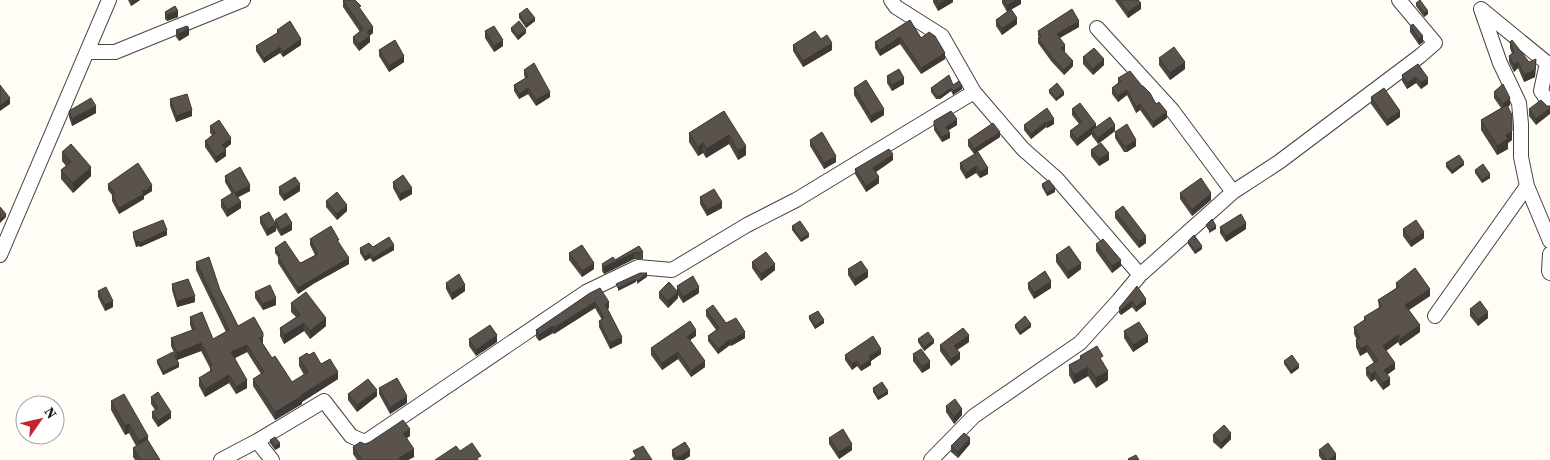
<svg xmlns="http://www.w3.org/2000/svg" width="1550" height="460" font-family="'Source Serif 4',serif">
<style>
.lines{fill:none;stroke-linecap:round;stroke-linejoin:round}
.minor-casing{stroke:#444;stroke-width:16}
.minor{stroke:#fff;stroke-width:14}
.wall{fill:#4d4742}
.shaded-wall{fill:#3f3936}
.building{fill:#5a524d;stroke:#3f3936}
</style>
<rect width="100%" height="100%" fill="#fffdf5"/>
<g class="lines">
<defs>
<path id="minor" d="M 891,0 L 896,7 L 942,36 L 974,92
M 1097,28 L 1172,110 L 1233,192
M 87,52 L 115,52 L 243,0
M 1550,104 L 1541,91 L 1547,63 L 1481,9 L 1500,63 L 1519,103 L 1521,124 L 1521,157 L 1527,186 L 1550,241
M 1550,254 L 1549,271 L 1550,273
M 0,255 L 109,0
M 1435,316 L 1527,186
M 257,441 L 272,460
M 221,460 L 257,441 L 324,401 L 351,436 L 365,442 L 586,292 L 638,267 L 672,270 L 747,225 L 796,200 L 974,92 L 1023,149 L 1057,179 L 1140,275 L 1233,192 L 1279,162 L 1420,56 L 1435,43 L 1399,0
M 931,460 L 974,416 L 1080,343 L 1119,300 L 1140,275"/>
</defs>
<use href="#minor" class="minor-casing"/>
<use href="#minor" class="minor"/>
</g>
<path class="wall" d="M 128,0 L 140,0 L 131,6 Z
M 933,0 L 953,0 L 953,2 L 938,11 L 933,2 Z
M 1002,0 L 1021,0 L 1021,4 L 1011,9 L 1017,24 L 1002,35 L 996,26 L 996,20 L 1007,12 L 1002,3 Z
M 1115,0 L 1138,0 L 1141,9 L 1128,18 Z
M 343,1 L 361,10 L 373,33 L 370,35 L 370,42 L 359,51 L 353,43 L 353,37 L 360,32 L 343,7 Z
M 1416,3 L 1428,14 L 1424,17 L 1416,6 Z
M 165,12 L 178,17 L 167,21 L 165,19 Z
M 519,14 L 535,21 L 526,28 L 519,18 Z
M 910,20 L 921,38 L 945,59 L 921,74 L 900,44 L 880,56 L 875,48 L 875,42 Z
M 1410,26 L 1423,42 L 1419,45 L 1410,32 Z
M 1079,27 L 1060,38 L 1065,51 L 1064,52 L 1073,66 L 1064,75 L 1051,61 L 1038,43 L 1038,38 L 1039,37 L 1038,36 L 1038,31 Z
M 511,28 L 526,33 L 518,40 L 511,31 Z
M 176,30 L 189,35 L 179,41 L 176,37 Z
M 277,30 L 301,45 L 283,57 L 280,53 L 264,63 L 256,51 L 256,46 L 277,33 Z
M 485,31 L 503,46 L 494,52 L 485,38 Z
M 821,39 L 832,50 L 803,67 L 793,51 L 793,45 Z
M 1510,42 L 1529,62 L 1536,66 L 1535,77 L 1524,82 L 1518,68 L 1514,72 L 1509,62 L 1509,56 L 1512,54 L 1510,48 Z
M 379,50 L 404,62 L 389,72 L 379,56 Z
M 1083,57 L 1104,65 L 1093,75 L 1083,64 Z
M 1159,58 L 1185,69 L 1170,80 L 1159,65 Z
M 1418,64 L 1428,84 L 1421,89 L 1416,83 L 1407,89 L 1402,81 L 1402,75 Z
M 524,70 L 550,97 L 536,106 L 528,94 L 519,99 L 514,91 L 514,85 L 525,78 L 524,75 Z
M 887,76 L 904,84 L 892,91 L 887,83 Z
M 1118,78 L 1156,104 L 1167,118 L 1153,128 L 1140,110 L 1136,113 L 1127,95 L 1118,102 L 1112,94 L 1112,88 L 1118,83 Z
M 953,85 L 962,89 L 953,95 L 951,91 L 940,99 L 936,99 L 931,92 L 931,88 Z
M 854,88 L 884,115 L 871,123 L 854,95 Z
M 1049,90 L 1064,95 L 1056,101 L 1049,93 Z
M 1494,92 L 1510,105 L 1508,107 L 1512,140 L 1508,143 L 1508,149 L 1497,155 L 1481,130 L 1481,120 L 1501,108 L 1494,98 Z
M 1371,97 L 1400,117 L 1387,126 L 1371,104 Z
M 170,99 L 192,116 L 176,122 L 170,106 Z
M 1547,106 L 1536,125 L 1529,116 L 1529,109 Z
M 1072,109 L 1096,127 L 1115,131 L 1098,144 L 1092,136 L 1092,134 L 1077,146 L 1070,137 L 1070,131 L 1079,124 L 1072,115 Z
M 69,111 L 96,113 L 72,126 L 69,117 Z
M 724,111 L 746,155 L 738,160 L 729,144 L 706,158 L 703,153 L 698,156 L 689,142 L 689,133 Z
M 1054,119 L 1054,124 L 1047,128 L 1046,127 L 1031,139 L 1024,130 L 1024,125 Z
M 934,121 L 957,125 L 948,130 L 950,138 L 942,142 L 934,130 Z
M 210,126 L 231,144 L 225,149 L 226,156 L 216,163 L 205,147 L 205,141 L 212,135 L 210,133 Z
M 1115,132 L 1136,146 L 1127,152 L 1124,152 L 1115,138 Z
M 1000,137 L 974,154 L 968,146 L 968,140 Z
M 810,140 L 836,162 L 824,169 L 810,146 Z
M 1091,150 L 1109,160 L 1099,166 L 1091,156 Z
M 62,152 L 91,176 L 73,193 L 61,179 L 61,170 L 66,166 L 62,161 Z
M 893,160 L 876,172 L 879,183 L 866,192 L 855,174 L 855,169 Z
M 960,163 L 988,168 L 988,174 L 980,178 L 976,173 L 966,179 L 960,169 Z
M 1446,163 L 1464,165 L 1452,174 L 1446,167 Z
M 1475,170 L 1490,178 L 1482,183 L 1475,173 Z
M 225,176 L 250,191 L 238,197 L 241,208 L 227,217 L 221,207 L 221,200 L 232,194 L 225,182 Z
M 393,182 L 412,194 L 400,201 L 393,188 Z
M 108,184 L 152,191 L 144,196 L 144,199 L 119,214 L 112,201 L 112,195 L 108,190 Z
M 1042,184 L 1055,192 L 1047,196 L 1042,187 Z
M 279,187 L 300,191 L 284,201 L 279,194 Z
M 1180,193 L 1211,200 L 1192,216 L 1180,199 Z
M 700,197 L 722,208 L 707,216 L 700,204 Z
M 326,201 L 347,211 L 337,220 L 326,207 Z
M 1115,212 L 1146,243 L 1139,248 L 1115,218 Z
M 260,217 L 275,223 L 275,220 L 292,230 L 281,236 L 276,228 L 276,231 L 267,236 L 260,223 Z
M 792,226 L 809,237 L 801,242 L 792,230 Z
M 1220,227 L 1246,229 L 1226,242 L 1220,233 Z
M 1403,229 L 1424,238 L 1411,247 L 1403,236 Z
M 133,232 L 167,235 L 140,247 L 139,246 L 136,247 L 133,237 Z
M 310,239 L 339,242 L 349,264 L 313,284 L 298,294 L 278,263 L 278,257 L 275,253 L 275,248 L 300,263 L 315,255 L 310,245 Z
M 1188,241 L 1202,249 L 1195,254 L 1188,244 Z
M 1096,244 L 1121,266 L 1112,273 L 1096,251 Z
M 639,246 L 643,252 L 643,259 L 634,259 L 604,274 L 602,271 L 602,264 L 615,260 Z
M 373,247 L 394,250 L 373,262 L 370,258 L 365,261 L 360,253 L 360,248 Z
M 569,253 L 594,269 L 582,277 L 569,260 Z
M 1056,255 L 1081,269 L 1068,279 L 1056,262 Z
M 196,262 L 220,290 L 238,326 L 263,344 L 272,358 L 292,382 L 304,375 L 299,366 L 299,358 L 309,355 L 321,364 L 338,379 L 302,402 L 302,404 L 275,420 L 253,386 L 253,379 L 261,374 L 247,352 L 235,358 L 247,388 L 236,394 L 229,383 L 205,397 L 199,386 L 199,378 L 210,371 L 210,368 L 201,351 L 177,360 L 179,367 L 163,375 L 157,363 L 157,360 L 175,355 L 171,346 L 171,338 L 192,330 L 190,325 L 190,317 L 213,339 L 226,332 L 196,270 Z
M 752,262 L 775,270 L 761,281 L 752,268 Z
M 848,269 L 868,277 L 855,286 L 848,275 Z
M 446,283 L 465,291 L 452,300 L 446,289 Z
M 1028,283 L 1051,288 L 1034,299 L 1028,289 Z
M 1396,283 L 1430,296 L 1409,310 L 1420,332 L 1400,346 L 1398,342 L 1386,351 L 1395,369 L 1387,375 L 1390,385 L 1383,390 L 1375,379 L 1371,382 L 1366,375 L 1366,368 L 1374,363 L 1367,352 L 1360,356 L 1356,347 L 1356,340 L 1357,340 L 1354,334 L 1354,327 L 1364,320 L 1364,317 L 1379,308 L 1378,300 L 1396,288 Z
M 172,284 L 195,302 L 177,307 L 172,290 Z
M 677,286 L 699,293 L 683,303 L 678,295 L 678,298 L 668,308 L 659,298 L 659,292 L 677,291 Z
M 1137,286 L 1146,304 L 1136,312 L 1132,307 L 1121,315 L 1119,313 L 1119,308 Z
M 98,291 L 113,307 L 105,311 L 98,297 Z
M 255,292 L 276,305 L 263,310 L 255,298 Z
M 590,293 L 609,308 L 607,309 L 622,343 L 610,349 L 599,327 L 599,321 L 602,320 L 595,308 L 554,334 L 553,333 L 539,341 L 536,337 L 536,330 Z
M 291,303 L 326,326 L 310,339 L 304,331 L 284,344 L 280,336 L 280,328 L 296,317 L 291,312 Z
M 1470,309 L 1488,318 L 1478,326 L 1470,316 Z
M 706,310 L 726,323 L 745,338 L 731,346 L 730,345 L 718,354 L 708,341 L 708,336 L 716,330 L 706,316 Z
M 809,316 L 824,323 L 815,329 L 809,319 Z
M 1015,325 L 1031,327 L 1020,335 L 1015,328 Z
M 1124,331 L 1148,342 L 1133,352 L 1124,338 Z
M 696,336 L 690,340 L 705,367 L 691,377 L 678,359 L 662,370 L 651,355 L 651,348 Z
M 469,339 L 497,342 L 476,356 L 469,346 Z
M 918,339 L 934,343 L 924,351 L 918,342 Z
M 969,342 L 957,350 L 960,359 L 951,366 L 940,351 L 940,345 Z
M 881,354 L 871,361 L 871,365 L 861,371 L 857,366 L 852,370 L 845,360 L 845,355 Z
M 913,354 L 930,368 L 922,373 L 913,361 Z
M 1080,356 L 1103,362 L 1108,380 L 1096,388 L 1088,376 L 1074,384 L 1069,375 L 1069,365 L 1080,359 Z
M 1284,361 L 1299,368 L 1291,374 L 1284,364 Z
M 379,388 L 407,403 L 390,414 L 379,394 Z
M 873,388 L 888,394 L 878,400 L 873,392 Z
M 348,394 L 377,396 L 357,412 L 348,400 Z
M 151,397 L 171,418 L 158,427 L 152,418 L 152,412 L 155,410 L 151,404 Z
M 111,401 L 148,441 L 160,460 L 135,460 L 133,457 L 133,448 L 136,446 L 129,433 L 125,435 L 111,410 Z
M 946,406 L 962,415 L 954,424 L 946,412 Z
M 1213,435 L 1231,439 L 1221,449 L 1213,442 Z
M 410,436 L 407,438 L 414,457 L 408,460 L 357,460 L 353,454 L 353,447 L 365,444 Z
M 829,438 L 852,450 L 839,459 L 829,444 Z
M 270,440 L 280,447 L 275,450 L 270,443 Z
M 970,444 L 958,458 L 951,452 L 951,446 Z
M 672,450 L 690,456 L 684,460 L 674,460 L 672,456 Z
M 1319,450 L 1336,460 L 1322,460 L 1319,456 Z"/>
<path class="shaded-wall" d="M 131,0 L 140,0 L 131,6 Z
M 946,0 L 953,0 L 953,2 L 938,11 L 938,4 Z
M 1017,0 L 1021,0 L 1021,4 L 1007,12 L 1007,5 Z
M 1141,3 L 1141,9 L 1128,18 L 1128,12 Z
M 178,11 L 178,17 L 167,21 L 167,15 Z
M 1428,11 L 1428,14 L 1424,17 L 1424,13 Z
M 535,18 L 535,21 L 526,28 L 526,24 Z
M 1017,18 L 1017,24 L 1002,35 L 1002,29 Z
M 1079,21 L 1079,27 L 1057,39 L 1057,34 Z
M 373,27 L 373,33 L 367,38 L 367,32 Z
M 189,28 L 189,35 L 179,41 L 179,34 Z
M 526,30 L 526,33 L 518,40 L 518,36 Z
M 370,36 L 370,42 L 359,51 L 359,44 Z
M 1423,36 L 1423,42 L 1419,45 L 1419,39 Z
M 900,37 L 900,44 L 880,56 L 880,50 Z
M 301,39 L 301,45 L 283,57 L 283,52 Z
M 503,40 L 503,46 L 494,52 L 494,46 Z
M 832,43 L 832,50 L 803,67 L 803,61 Z
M 1065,45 L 1065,51 L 1061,54 L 1061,48 Z
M 280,47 L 280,53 L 264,63 L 264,58 Z
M 945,53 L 945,59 L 921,74 L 921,68 Z
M 404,56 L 404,62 L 389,72 L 389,66 Z
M 1104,59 L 1104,65 L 1093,75 L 1093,69 Z
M 1536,59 L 1535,77 L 1524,82 L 1524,75 Z
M 1073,61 L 1073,66 L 1064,75 L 1064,70 Z
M 1185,62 L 1185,69 L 1170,80 L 1170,73 Z
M 1518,62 L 1518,68 L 1514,72 L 1514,65 Z
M 1416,77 L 1416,83 L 1407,89 L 1407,83 Z
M 904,78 L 904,84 L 892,91 L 892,85 Z
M 1428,78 L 1428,84 L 1421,89 L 1421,83 Z
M 962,86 L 962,89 L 953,95 L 953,91 Z
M 528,88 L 528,94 L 519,99 L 519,94 Z
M 951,88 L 951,91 L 940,99 L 940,96 Z
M 1127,90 L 1127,95 L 1118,102 L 1118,96 Z
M 550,92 L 550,97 L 536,106 L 536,100 Z
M 1064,92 L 1064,95 L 1056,101 L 1056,98 Z
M 10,98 L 10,104 L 0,111 L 0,105 Z
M 1510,98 L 1510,105 L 1503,110 L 1503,104 Z
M 1140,104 L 1140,110 L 1136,113 L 1136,107 Z
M 96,106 L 96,113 L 72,126 L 72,119 Z
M 1550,108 L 1550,114 L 1536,125 L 1536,119 Z
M 884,109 L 884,115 L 871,123 L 871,116 Z
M 192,110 L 192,116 L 176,122 L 176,116 Z
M 1400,111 L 1400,117 L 1387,126 L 1387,120 Z
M 1167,112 L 1167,118 L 1153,128 L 1153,122 Z
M 957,119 L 957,125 L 946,132 L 946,127 Z
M 1054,119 L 1054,124 L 1047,128 L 1047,123 Z
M 1046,122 L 1046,127 L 1031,139 L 1031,134 Z
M 1096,124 L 1096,131 L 1092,130 L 1092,134 L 1077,146 L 1077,139 Z
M 1115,125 L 1115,131 L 1098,144 L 1098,138 Z
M 1512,131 L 1512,140 L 1508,143 L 1508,149 L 1497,155 L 1497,146 L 1506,135 Z
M 1000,132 L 1000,137 L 974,154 L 974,149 Z
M 950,133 L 950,138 L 942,142 L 942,137 Z
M 729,135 L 729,144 L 706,158 L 706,149 Z
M 231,138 L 231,144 L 222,151 L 222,145 Z
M 1136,140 L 1136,146 L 1127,152 L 1127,146 Z
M 703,143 L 703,153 L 698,156 L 698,147 Z
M 746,146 L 746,155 L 738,160 L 738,151 Z
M 226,150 L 226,156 L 216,163 L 216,157 Z
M 1109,153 L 1109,160 L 1099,166 L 1099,159 Z
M 893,154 L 893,160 L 873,174 L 873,168 Z
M 836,156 L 836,162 L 824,169 L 824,163 Z
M 1464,162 L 1464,165 L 1452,174 L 1452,171 Z
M 976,166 L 976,173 L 966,179 L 966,173 Z
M 91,167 L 91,176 L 73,193 L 73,183 Z
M 988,168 L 988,174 L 980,178 L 980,172 Z
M 1490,174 L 1490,178 L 1482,183 L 1482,180 Z
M 879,177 L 879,183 L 866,192 L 866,186 Z
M 300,184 L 300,191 L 284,201 L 284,195 Z
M 152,185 L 152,191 L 144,196 L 144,199 L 119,214 L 119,208 Z
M 250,185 L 250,191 L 235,199 L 235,193 Z
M 412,188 L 412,194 L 400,201 L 400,194 Z
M 1055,188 L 1055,192 L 1047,196 L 1047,193 Z
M 1211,193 L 1211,200 L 1192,216 L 1192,210 Z
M 241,202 L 241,208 L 227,217 L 227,210 Z
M 722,202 L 722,208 L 707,216 L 707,210 Z
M 347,205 L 347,211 L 337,220 L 337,214 Z
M 6,214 L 6,217 L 0,223 L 0,219 Z
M 292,223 L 292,230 L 281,236 L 281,230 Z
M 1246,223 L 1246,229 L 1226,242 L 1226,236 Z
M 276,225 L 276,231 L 267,236 L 267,229 Z
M 1216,226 L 1216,229 L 1209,233 L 1209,230 Z
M 167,230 L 167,235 L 140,247 L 140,243 Z
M 1424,232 L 1424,238 L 1411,247 L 1411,241 Z
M 809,234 L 809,237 L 801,242 L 801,239 Z
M 1146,236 L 1146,243 L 1139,248 L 1139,242 Z
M 139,241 L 139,246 L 136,247 L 136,242 Z
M 394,245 L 394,250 L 373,262 L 373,258 Z
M 1202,246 L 1202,249 L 1195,254 L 1195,251 Z
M 370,253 L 370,258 L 365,261 L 365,257 Z
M 634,253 L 634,259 L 604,274 L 604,267 Z
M 349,258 L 349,264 L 313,284 L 298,294 L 298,288 L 313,279 Z
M 1121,260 L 1121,266 L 1112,273 L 1112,266 Z
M 594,263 L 594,269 L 582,277 L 582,271 Z
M 1081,263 L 1081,269 L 1068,279 L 1068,272 Z
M 775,264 L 775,270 L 761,281 L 761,274 Z
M 868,271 L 868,277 L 855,286 L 855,279 Z
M 647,273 L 647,277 L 637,284 L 637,281 Z
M 636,279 L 636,282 L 618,291 L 618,288 Z
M 1051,281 L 1051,288 L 1034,299 L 1034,293 Z
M 465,285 L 465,291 L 452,300 L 452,293 Z
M 699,287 L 699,293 L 683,303 L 683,297 Z
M 1430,289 L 1430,296 L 1405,312 L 1405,305 Z
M 678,292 L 678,298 L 668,308 L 668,301 Z
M 195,296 L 195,302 L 177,307 L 177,301 Z
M 276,298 L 276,305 L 263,310 L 263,304 Z
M 1146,299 L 1146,304 L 1136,312 L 1136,307 Z
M 113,301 L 113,307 L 105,311 L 105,305 Z
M 1132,301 L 1132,307 L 1121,315 L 1121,310 Z
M 595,302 L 595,308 L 554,334 L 554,328 Z
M 609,302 L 609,308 L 605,310 L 605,304 Z
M 1488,312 L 1488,318 L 1478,326 L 1478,320 Z
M 326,318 L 326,326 L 310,339 L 310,331 Z
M 824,320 L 824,323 L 815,329 L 815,326 Z
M 304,323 L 304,331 L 284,344 L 284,335 Z
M 1031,324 L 1031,327 L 1020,335 L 1020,332 Z
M 1420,325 L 1420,332 L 1400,346 L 1400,339 Z
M 553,326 L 553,333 L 539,341 L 539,335 Z
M 696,330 L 696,336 L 687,342 L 687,336 Z
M 745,332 L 745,338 L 731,346 L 731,341 Z
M 497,335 L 497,342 L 476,356 L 476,350 Z
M 969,335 L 969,342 L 954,352 L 954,346 Z
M 1398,335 L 1398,342 L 1383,353 L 1383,346 Z
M 1148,336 L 1148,342 L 1133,352 L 1133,345 Z
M 263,337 L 263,344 L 259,338 Z
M 622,337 L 622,343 L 610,349 L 610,343 Z
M 730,339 L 730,345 L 718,354 L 718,349 Z
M 934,340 L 934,343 L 924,351 L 924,347 Z
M 201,343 L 201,351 L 177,360 L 177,353 Z
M 247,345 L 247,352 L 231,360 L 231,352 Z
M 1367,345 L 1367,352 L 1360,356 L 1360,349 Z
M 881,349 L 881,354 L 871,361 L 871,365 L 861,371 L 861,366 L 869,356 Z
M 678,352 L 678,359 L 662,370 L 662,363 Z
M 960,353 L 960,359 L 951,366 L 951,359 Z
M 705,361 L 705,367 L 691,377 L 691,371 Z
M 857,361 L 857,366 L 852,370 L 852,364 Z
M 930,361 L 930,368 L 922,373 L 922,367 Z
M 1395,363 L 1395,369 L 1384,377 L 1384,370 Z
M 179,364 L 179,367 L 163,375 L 163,372 Z
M 1299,365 L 1299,368 L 1291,374 L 1291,371 Z
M 1088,367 L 1088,376 L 1074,384 L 1074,375 Z
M 1108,371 L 1108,380 L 1096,388 L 1096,378 Z
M 338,372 L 338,379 L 302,402 L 302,404 L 275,420 L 275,412 Z
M 1375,372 L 1375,379 L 1371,382 L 1371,375 Z
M 229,375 L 229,383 L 205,397 L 205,389 Z
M 1390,378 L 1390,385 L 1383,390 L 1383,383 Z
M 247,380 L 247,388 L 236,394 L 236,387 Z
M 377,390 L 377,396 L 357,412 L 357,405 Z
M 888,391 L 888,394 L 878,400 L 878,397 Z
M 407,396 L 407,403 L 390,414 L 390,408 Z
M 962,409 L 962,415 L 954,424 L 954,417 Z
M 171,412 L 171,418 L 158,427 L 158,421 Z
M 129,424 L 129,433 L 125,435 L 125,426 Z
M 410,429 L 410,436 L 403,440 L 403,433 Z
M 1231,433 L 1231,439 L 1221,449 L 1221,443 Z
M 148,436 L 148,445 L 139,450 L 139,441 Z
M 970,438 L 970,444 L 958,458 L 958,452 Z
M 280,443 L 280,447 L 275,450 L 275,446 Z
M 852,444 L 852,450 L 839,459 L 839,452 Z
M 414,449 L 414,457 L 408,460 L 399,460 L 399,458 Z
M 690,450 L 690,456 L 684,460 L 677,460 L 677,458 Z
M 1336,454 L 1336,460 L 1329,460 Z"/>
<path class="building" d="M 344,0 L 355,0 L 361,6 L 359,7 L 373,27 L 367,32 L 370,36 L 359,44 L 353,37 L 363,29 L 343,1 Z
M 936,0 L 946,0 L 938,4 Z
M 1004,0 L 1017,0 L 1007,5 Z
M 1119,0 L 1138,0 L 1141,3 L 1128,12 Z
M 1420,0 L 1428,11 L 1424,13 L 1416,3 Z
M 175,6 L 178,11 L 167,15 L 165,12 Z
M 527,8 L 535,18 L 526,24 L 519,14 Z
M 1011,9 L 1017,18 L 1002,29 L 996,20 Z
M 1072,9 L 1079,21 L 1057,34 L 1065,45 L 1061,48 L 1073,61 L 1064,70 L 1051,56 L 1038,38 L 1041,36 L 1038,31 Z
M 910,20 L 921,38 L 929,32 L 935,36 L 945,53 L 921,68 L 900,37 L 880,50 L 875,42 Z
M 290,21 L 301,39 L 283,52 L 280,47 L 264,58 L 256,46 L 279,32 L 277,30 Z
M 519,21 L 526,30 L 518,36 L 511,28 Z
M 1413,24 L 1423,36 L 1419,39 L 1410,26 Z
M 187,26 L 189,28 L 179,34 L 176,30 Z
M 494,26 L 503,40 L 494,46 L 485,31 Z
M 815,31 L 821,39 L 827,35 L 832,43 L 803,61 L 793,45 Z
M 395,40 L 404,56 L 389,66 L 379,50 Z
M 1512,40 L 1529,62 L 1536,59 L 1535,70 L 1524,75 L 1518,62 L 1514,65 L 1509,56 L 1514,52 L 1510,42 Z
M 1174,47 L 1185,62 L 1170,73 L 1159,58 Z
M 1094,48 L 1104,59 L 1093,69 L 1083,57 Z
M 534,63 L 550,92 L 536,100 L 528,88 L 519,94 L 514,85 L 528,77 L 524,70 Z
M 1418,64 L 1428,78 L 1421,83 L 1416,77 L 1407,83 L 1402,75 Z
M 899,69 L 904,78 L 892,85 L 887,76 Z
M 1130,71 L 1142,86 L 1143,86 L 1150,93 L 1156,104 L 1159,102 L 1167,112 L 1153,122 L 1140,104 L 1136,107 L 1127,90 L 1118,96 L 1112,88 L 1121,81 L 1118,78 Z
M 949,75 L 953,85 L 959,81 L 962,86 L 953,91 L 951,88 L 940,96 L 936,96 L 931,88 Z
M 866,80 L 884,109 L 871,116 L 854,88 Z
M 1057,83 L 1064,92 L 1056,98 L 1049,90 Z
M 1503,84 L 1510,98 L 1503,104 L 1494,92 Z
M 0,85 L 10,98 L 0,105 Z
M 1384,88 L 1400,111 L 1387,120 L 1371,97 Z
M 187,94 L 192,110 L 176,116 L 170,99 Z
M 91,98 L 96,106 L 72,119 L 69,111 Z
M 1541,100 L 1547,106 L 1550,106 L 1550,108 L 1536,119 L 1529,109 Z
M 1080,103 L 1096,124 L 1077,139 L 1070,131 L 1082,122 L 1072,109 Z
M 1507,105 L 1512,115 L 1512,131 L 1506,135 L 1508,139 L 1497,146 L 1481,120 Z
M 1047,108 L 1054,119 L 1047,123 L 1046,122 L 1031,134 L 1024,125 Z
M 724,111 L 746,146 L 738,151 L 729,135 L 706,149 L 703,143 L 698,147 L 689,133 Z
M 951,111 L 957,119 L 946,127 L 950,133 L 942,137 L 934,125 L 934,121 Z
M 1110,117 L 1115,125 L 1098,138 L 1092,130 Z
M 219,120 L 231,138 L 222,145 L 226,150 L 216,157 L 205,141 L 216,133 L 210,126 Z
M 993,123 L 1000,132 L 974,149 L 968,140 Z
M 1127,124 L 1136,140 L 1127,146 L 1124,146 L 1115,132 Z
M 822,132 L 836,156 L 824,163 L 810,140 Z
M 1101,143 L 1109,153 L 1099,159 L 1091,150 Z
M 71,144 L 91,167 L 73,183 L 61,170 L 71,162 L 62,152 Z
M 889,149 L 893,154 L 873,168 L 879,177 L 866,186 L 855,169 Z
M 978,152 L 988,168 L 980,172 L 976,166 L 966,173 L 960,163 Z
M 1459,155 L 1464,162 L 1452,171 L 1446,163 Z
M 138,163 L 152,185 L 142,191 L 144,194 L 119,208 L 112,195 L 114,193 L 108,184 Z
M 1483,164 L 1490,174 L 1482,180 L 1475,170 Z
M 240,167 L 250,185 L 235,193 L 241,202 L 227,210 L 221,200 L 234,192 L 225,176 Z
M 403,175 L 412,188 L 400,194 L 393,182 Z
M 295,177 L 300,184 L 284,195 L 279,187 Z
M 1201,178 L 1211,193 L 1192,210 L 1180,193 Z
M 1049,180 L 1055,188 L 1047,193 L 1042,184 Z
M 714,189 L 722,202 L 707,210 L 700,197 Z
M 337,192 L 347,205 L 337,214 L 326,201 Z
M 1123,206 L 1146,236 L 1139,242 L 1115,212 Z
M 0,207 L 6,214 L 0,219 Z
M 269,212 L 276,225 L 267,229 L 260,217 Z
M 286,213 L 292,223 L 281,230 L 275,220 Z
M 1241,214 L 1246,223 L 1226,236 L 1220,227 Z
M 1212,219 L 1216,226 L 1209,230 L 1206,225 Z
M 163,220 L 167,230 L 140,243 L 139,241 L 136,242 L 133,232 Z
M 1416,220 L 1424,232 L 1411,241 L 1403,229 Z
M 800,221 L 809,234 L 801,239 L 792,226 Z
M 331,226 L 339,240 L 337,240 L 349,258 L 313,279 L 298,288 L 278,257 L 280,255 L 275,248 L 285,241 L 300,263 L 303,262 L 318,254 L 310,239 Z
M 1194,235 L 1202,246 L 1195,251 L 1188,241 Z
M 389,237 L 394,245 L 373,258 L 370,253 L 365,257 L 360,248 L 369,243 L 373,247 Z
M 1103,239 L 1121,260 L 1112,266 L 1096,244 Z
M 582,245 L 594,263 L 582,271 L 569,253 Z
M 639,246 L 643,252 L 634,253 L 604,267 L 602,264 L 613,257 L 615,260 Z
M 1069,246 L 1081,263 L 1068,272 L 1056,255 Z
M 766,252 L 775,264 L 761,274 L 752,262 Z
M 209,257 L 220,290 L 238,326 L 254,317 L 263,333 L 263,337 L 259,338 L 272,358 L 275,356 L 292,382 L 308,372 L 299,358 L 307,353 L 309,355 L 314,352 L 321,364 L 330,359 L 338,372 L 301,395 L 302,396 L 275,412 L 253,379 L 264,372 L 247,345 L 231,352 L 247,380 L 236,387 L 229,375 L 205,389 L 199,378 L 212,370 L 210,367 L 212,365 L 201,343 L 177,353 L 171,338 L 195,329 L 190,317 L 202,312 L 213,339 L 229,330 L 196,262 Z
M 861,261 L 868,271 L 855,279 L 848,269 Z
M 1415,268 L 1430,289 L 1405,305 L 1420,325 L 1400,339 L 1398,335 L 1383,346 L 1395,363 L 1384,370 L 1390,378 L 1383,383 L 1375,372 L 1371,375 L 1366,368 L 1378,360 L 1367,345 L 1360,349 L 1356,340 L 1360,338 L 1354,327 L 1366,319 L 1364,317 L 1382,306 L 1378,300 L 1399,287 L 1396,283 Z
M 1045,271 L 1051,281 L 1034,293 L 1028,283 Z
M 640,273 L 647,273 L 637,281 L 636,279 L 618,288 L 616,284 Z
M 459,274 L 465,285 L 452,293 L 446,283 Z
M 693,276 L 699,287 L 683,297 L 677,286 Z
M 188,279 L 195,296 L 177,301 L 172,284 Z
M 669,282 L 678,292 L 668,301 L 659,292 Z
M 270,285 L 276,298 L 263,304 L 255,292 Z
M 1137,286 L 1146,299 L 1136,307 L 1132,301 L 1121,310 L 1119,308 Z
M 106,287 L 113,301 L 105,305 L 98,291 Z
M 600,288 L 609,302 L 605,304 L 622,337 L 610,343 L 599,321 L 604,318 L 595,302 L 554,328 L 553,326 L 539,335 L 536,330 L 590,293 Z
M 306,292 L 326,318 L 310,331 L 304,323 L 284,335 L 280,328 L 300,315 L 291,303 Z
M 1480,301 L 1488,312 L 1478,320 L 1470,309 Z
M 713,305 L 726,323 L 736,318 L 745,332 L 731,341 L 730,339 L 718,349 L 708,336 L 719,328 L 706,310 Z
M 818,311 L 824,320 L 815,326 L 809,316 Z
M 1025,316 L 1031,324 L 1020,332 L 1015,325 Z
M 690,321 L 696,330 L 687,336 L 705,361 L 691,371 L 678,352 L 662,363 L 651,348 Z
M 1139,322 L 1148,336 L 1133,345 L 1124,331 Z
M 490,325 L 497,335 L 476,350 L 469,339 Z
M 963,328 L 969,335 L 954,346 L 960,353 L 951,359 L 940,345 Z
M 928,332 L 934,340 L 924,347 L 918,339 Z
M 873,336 L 881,349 L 869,356 L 871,359 L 861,366 L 857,361 L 852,364 L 845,355 Z
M 1097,346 L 1103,356 L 1100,358 L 1108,371 L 1096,378 L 1088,367 L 1074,375 L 1069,365 L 1082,358 L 1080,356 Z
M 921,349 L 930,361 L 922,367 L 913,354 Z
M 173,352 L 179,364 L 163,372 L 157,360 Z
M 1292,355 L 1299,365 L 1291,371 L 1284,361 Z
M 397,378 L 407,396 L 390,408 L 379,388 Z
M 368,379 L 377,390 L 357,405 L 348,394 Z
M 882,382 L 888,391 L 878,397 L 873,388 Z
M 158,392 L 171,412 L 158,421 L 152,412 L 158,408 L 151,397 Z
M 124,394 L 148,436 L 139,441 L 129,424 L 125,426 L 111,401 Z
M 955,399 L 962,409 L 954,417 L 946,406 Z
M 403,420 L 410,429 L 403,433 L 414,449 L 399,458 L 400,460 L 362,460 L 353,447 L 360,442 L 365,444 L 370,442 Z
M 1224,425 L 1231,433 L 1221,443 L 1213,435 Z
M 843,429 L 852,444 L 839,452 L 829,438 Z
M 964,433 L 970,438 L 958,452 L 951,446 Z
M 275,437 L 280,443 L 275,446 L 270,440 Z
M 147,439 L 160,460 L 141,460 L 133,448 Z
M 685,442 L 690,450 L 677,458 L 672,450 Z
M 472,443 L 481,456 L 477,458 L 478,460 L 435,460 L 456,446 L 460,451 Z
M 1328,443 L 1336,454 L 1329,460 L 1327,460 L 1319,450 Z
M 643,446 L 652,460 L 630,460 L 636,456 L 633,451 Z
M 1136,455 L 1139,460 L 1129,460 L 1128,459 Z"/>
<g transform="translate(40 420) rotate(56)"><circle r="24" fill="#ffffff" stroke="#a0a0a0"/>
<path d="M0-4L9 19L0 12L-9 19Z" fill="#c4262e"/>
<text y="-8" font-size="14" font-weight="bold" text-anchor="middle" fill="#111111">N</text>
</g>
</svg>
